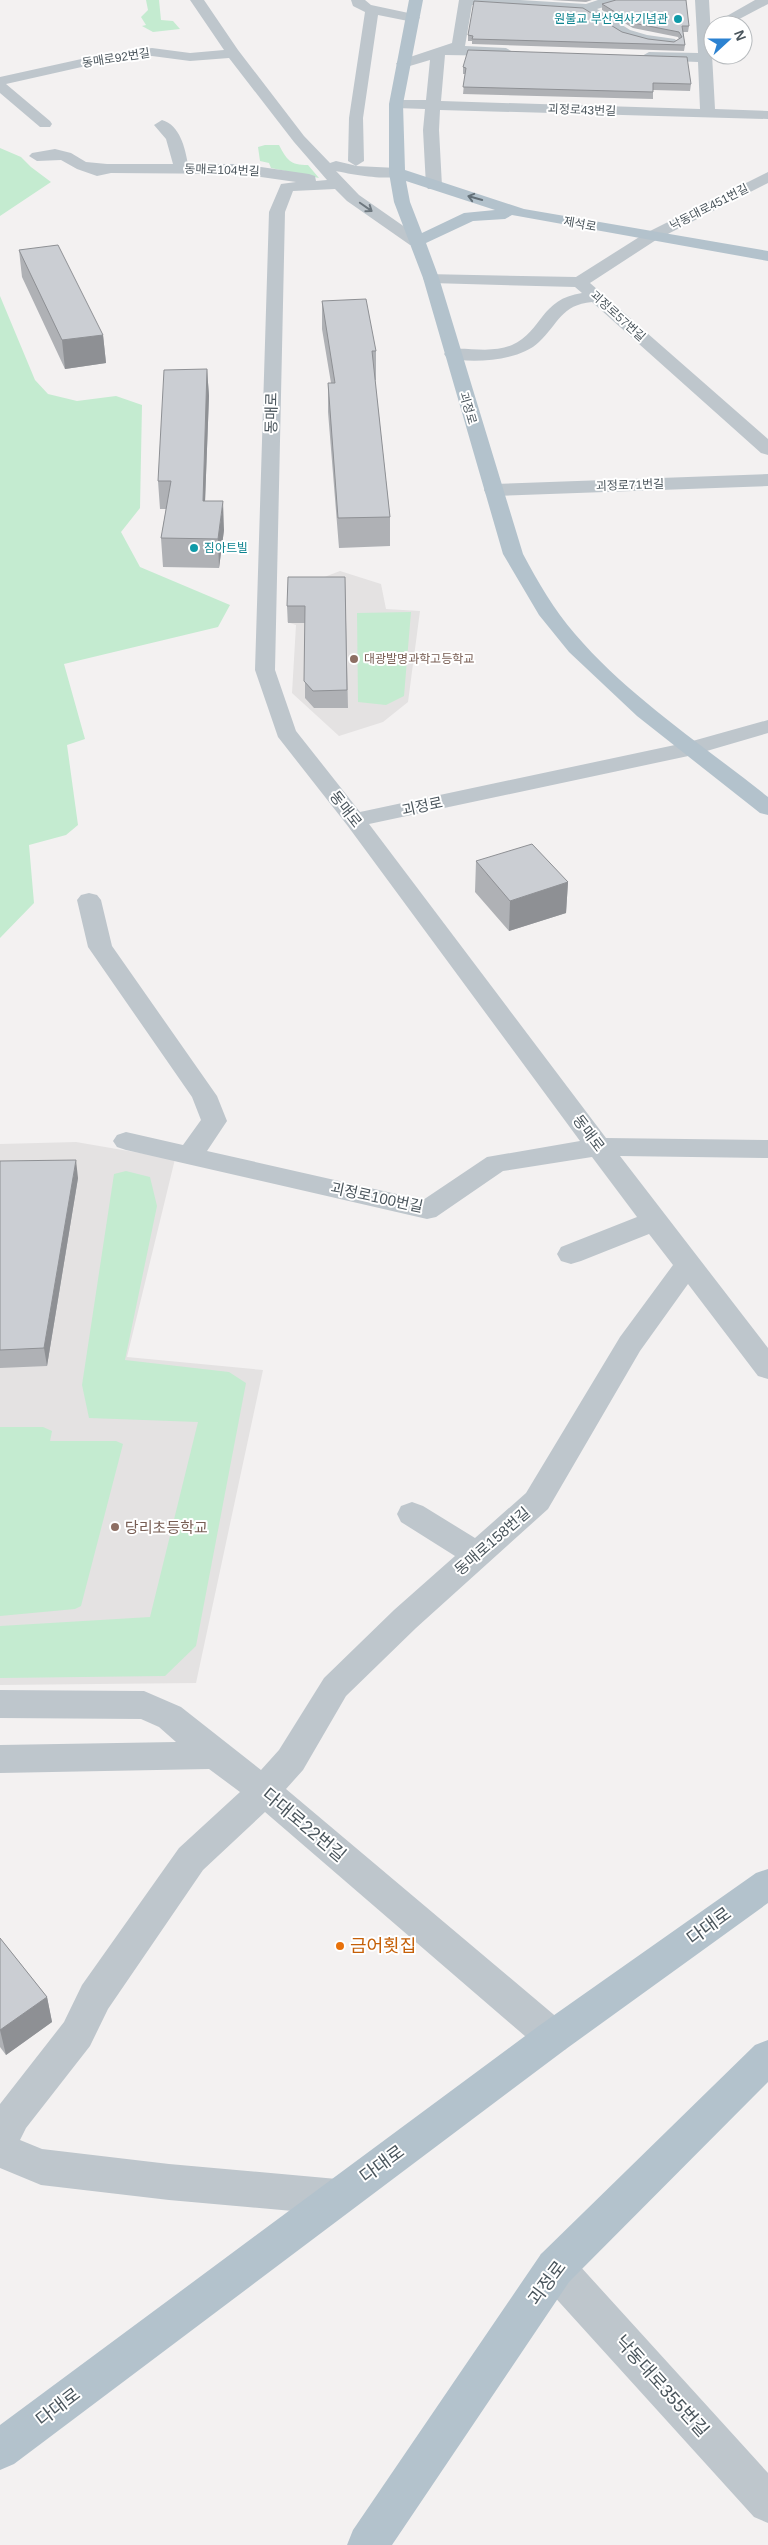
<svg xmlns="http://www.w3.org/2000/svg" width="768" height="2545" font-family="Arial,'Noto Sans KR',sans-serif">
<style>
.education{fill:#e4e2e2}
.green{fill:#c4ebd0}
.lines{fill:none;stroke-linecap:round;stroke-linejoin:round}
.minor{fill:#bec6cc;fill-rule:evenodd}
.major{fill:#b3c2cc;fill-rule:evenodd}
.wall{fill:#afb1b5}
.shaded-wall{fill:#8e9094}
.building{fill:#cbced3;stroke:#8e9094}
.oneway{stroke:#647078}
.oneway2{stroke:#6d777e}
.culture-dot{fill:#0f9aa8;stroke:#fff;stroke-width:2}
.education-dot{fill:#8d6e63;stroke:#fff;stroke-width:2}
.food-dot{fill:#e8710a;stroke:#fff;stroke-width:2}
.labels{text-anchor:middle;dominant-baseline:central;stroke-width:4;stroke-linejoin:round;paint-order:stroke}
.far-culture-label{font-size:12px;fill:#0d838f;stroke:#fff;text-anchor:end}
.far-street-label{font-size:12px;fill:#4a555c;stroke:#fff}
.far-education-label{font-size:12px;fill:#785e54;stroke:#fff;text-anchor:start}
.street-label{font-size:15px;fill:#4a555c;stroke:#fff}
.education-label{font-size:15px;fill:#785e54;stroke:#fff;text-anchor:start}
.near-street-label{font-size:18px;fill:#4a555c;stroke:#fff}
.near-food-label{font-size:18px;fill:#c56008;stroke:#fff;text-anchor:start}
</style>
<rect width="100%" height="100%" fill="#f3f1f1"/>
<path class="education" d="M 340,571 L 381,584 L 386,609 L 420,611 L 408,702 L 383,722 L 339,736 L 292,693 L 296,625 L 287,622 L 288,591 Z
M 76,1142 L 175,1159 L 127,1357 L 263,1370 L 196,1683 L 0,1685 L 0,1144 Z"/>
<path class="green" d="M 146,0 L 159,0 L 161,20 L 173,21 L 180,29 L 153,32 L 142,26 L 146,25 L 141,17 L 148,10 Z
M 265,145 L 279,145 C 287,160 290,165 308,165 L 319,178 L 271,168 L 269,163 L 260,161 L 258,147 Z
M 0,148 L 21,157 L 31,167 L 51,182 L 0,216 Z
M 0,296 L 35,380 L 48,394 L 77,401 L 116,396 L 142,405 L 140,508 L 121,532 L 140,567 L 230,605 L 218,627 L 64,664 L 85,739 L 67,745 L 78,825 L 66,835 L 29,845 L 34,903 L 0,938 Z
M 411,612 L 404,696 L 386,705 L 358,702 L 357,613 Z
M 126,1171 L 150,1177 L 157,1206 L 125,1360 L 229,1372 L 246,1383 L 196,1646 L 165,1676 L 0,1678 L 0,1626 L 150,1617 L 198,1422 L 89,1418 L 82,1385 L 114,1174 Z
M 0,1427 L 43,1427 L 52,1431 L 50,1441 L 116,1441 L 123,1444 L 81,1606 L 75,1609 L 0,1616 Z"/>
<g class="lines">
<path class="minor" d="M 190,0 L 204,0 L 238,50 L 304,136 L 330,163 L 336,161 L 353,165 L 356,166 L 348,161 L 349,118 L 365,12 L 353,6 L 351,0 L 365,0 L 371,5 L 418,15 L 420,18 L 413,22 L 378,15 L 363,118 L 364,161 L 356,166 L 397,168 L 405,173 C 397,183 349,174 336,171 L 359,195 L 422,239 L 424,242 L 422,245 L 410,245 L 347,201 L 335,189 L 293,191 L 285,212 L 275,670 L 296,731 L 360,812 L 689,742 L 768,720 L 768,733 L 693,755 L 369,824 L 606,1138 L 768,1140 L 768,1158 L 620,1156 L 768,1348 L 768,1379 L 758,1376 L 688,1284 L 640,1351 L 548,1509 L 416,1628 L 346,1696 L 303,1770 L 286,1789 L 566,2025 L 571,2037 L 566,2049 L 553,2054 L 540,2049 L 265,1812 L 203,1870 L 108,2009 L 90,2046 L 26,2128 L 20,2140 L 42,2149 L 169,2164 L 337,2179 L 350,2184 L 356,2197 L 350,2210 L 337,2215 L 169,2200 L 41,2185 L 0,2168 L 0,2104 L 64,2022 L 82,1985 L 179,1848 L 240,1792 L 209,1769 L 0,1773 L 0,1745 L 176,1742 L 159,1727 L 141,1719 L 0,1718 L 0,1690 L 144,1691 L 181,1707 L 261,1770 L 279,1750 L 324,1678 L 394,1610 L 455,1556 L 401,1522 L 397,1514 L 401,1506 L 412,1502 L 423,1506 L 475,1538 L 526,1493 L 620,1337 L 673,1265 L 649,1234 L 581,1261 L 571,1264 L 561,1261 L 557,1254 L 561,1247 L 637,1217 L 592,1157 L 503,1171 L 436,1217 L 427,1219 L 126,1150 L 117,1147 L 113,1141 L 117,1135 L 126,1132 L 183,1145 L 201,1120 L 192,1097 L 88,947 L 77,900 L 81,895 L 89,893 L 97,895 L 101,900 L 112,946 L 217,1096 L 227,1121 L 207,1151 L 423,1200 L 487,1157 L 580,1141 L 347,825 L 278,737 L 255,670 L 269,212 L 281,184 L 296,182 L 241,174 L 111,173 L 97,176 L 77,169 L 61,160 L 37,161 L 29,156 L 32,153 L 55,149 L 71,153 L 86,162 L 107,164 L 173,164 L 166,139 L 154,125 L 162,120 C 180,125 185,148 188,164 L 241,164 L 309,174 L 315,176 L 316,181 L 327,180 L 294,142 L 229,58 L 190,61 L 152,56 L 95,64 L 6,84 L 50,121 L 52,124 L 50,127 L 40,127 L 0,93 L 0,77 L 95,56 L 152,48 L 190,53 L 224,50 Z
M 459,0 L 520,0 L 586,4 L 598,0 L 619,0 L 617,3 L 597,9 L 630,30 L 647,35 L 675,39 L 677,42 L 670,46 L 646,43 L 621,35 L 583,12 L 472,5 L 465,46 L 506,48 L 513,52 L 506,56 L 445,55 L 441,101 L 700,109 L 698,62 L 649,60 L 642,56 L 649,52 L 698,53 L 695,0 L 709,0 L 715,109 L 768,111 L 768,119 L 440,110 L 439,130 L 442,186 L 440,189 L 428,189 L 426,186 L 423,130 L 425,109 L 396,108 L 389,104 L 396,100 L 426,100 L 430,60 L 403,68 L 396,64 L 398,61 L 452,43 Z
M 755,0 L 768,0 L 768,4 L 728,25 L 713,25 L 713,28 L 711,25 Z
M 768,172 L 768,183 L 656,240 L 590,283 L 768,439 L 768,455 L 761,453 L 592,302 C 561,305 559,323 539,342 C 520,361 472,364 447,358 L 444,354 L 447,350 L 453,349 C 471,348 495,353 512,345 C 543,331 540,299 582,293 L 575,287 L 431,283 L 425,282 L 423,278 L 425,274 L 576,277 L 644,234 Z
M 768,474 L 768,486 L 493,496 L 486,494 L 484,490 L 486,486 L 493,484 Z
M 555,2249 L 569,2254 L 768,2473 L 768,2523 L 754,2517 L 541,2282 L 536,2268 L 541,2254 Z"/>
<path class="major" d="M 409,0 L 423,0 L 403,104 L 405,170 L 524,209 L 768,251 L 768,261 L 512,215 L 505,219 L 473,221 L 426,243 L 439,278 L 523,554 C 538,582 554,610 575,634 C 630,698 703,745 768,797 L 768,815 L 760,813 L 637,716 L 569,652 L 539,615 L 503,554 L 423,278 L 394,202 L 389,173 L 389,104 ZM 406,181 L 495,210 L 464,213 L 422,233 L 410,202 Z
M 768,1869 L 768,1903 L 566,2049 L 14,2464 L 0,2470 L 0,2425 L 540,2025 L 756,1873 Z
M 768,2040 L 768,2082 L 569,2282 L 392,2545 L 347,2545 L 353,2530 L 541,2254 L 755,2045 Z"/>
</g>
<path class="wall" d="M 551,0 L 592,0 L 586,2 Z
M 602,4 L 689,26 L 688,32 L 683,32 L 685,45 L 684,51 L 472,44 L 472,41 L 468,41 L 468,35 L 622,32 L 648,39 L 674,42 L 679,39 L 678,37 L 633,28 L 602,10 Z
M 463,67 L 691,84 L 690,91 L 653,90 L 653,99 L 463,94 L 465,74 L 463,74 Z
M 19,250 L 103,335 L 106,363 L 65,369 L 22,277 Z
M 322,301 L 376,351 L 376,380 L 375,380 L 390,517 L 390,546 L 339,548 L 328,412 L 328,383 L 331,383 L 322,329 Z
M 207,369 L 209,396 L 205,501 L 224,530 L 219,568 L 163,567 L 161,538 L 166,509 L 160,509 L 158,481 Z
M 345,577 L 348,708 L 314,708 L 305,698 L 305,623 L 288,623 L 287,606 Z
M 476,861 L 568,882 L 566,913 L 509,931 L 475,892 Z
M 0,1161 L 78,1178 L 47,1366 L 0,1368 Z
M 0,1938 L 47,1997 L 52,2022 L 6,2055 L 0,2047 Z"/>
<path class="shaded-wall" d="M 103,335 L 106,363 L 65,369 L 62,340 Z
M 207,369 L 209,396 L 204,529 L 203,501 Z
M 223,501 L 224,530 L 219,568 L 218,539 Z
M 568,882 L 566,913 L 509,931 L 510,901 Z
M 76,1160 L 78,1178 L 47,1366 L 44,1348 Z
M 47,1997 L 52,2022 L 6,2055 L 0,2030 Z"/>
<path class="building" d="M 616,0 L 686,0 L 689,26 L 682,26 L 685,45 L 472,39 L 473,36 L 468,35 L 474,1 L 583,8 L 622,32 L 648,39 L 674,42 L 682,37 L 679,32 L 633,23 L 602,4 Z
M 468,50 L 687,57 L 691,84 L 653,83 L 653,92 L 463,87 L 466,68 L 463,67 Z
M 58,245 L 103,335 L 62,340 L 19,250 Z
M 366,299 L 376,351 L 372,351 L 390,517 L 338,518 L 328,383 L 335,383 L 322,301 Z
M 207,369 L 203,501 L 223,501 L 218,539 L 161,538 L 171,481 L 158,481 L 164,370 Z
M 288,577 L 345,577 L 347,690 L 313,691 L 304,681 L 305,606 L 287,606 Z
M 532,844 L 568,882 L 510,901 L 476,861 Z
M 76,1160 L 44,1348 L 0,1350 L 0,1161 Z
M 0,1938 L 47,1997 L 0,2030 Z"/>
<defs><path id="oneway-shaft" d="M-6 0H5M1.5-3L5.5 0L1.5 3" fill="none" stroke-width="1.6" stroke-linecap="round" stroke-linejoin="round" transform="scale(1.25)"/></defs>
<use class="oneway" href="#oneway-shaft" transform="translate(475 198) rotate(-164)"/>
<use class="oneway2" href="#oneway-shaft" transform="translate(366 207) rotate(35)"/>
<g class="culture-dot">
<circle cx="678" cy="19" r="5"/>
<circle cx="194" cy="548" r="5"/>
</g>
<g class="education-dot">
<circle cx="354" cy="659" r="5"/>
<circle cx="115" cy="1527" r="5"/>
</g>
<circle class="food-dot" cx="340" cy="1946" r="5"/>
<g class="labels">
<g class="far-culture-label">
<text x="668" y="19">원불교 부산역사기념관</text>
<text x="204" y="548" text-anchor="start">짐아트빌</text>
</g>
<g class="far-street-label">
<text transform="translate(116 58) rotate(-9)">동매로92번길</text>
<text transform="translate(582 110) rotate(2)">괴정로43번길</text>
<text transform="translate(222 170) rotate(2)">동매로104번길</text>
<text transform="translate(709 207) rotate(-27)">낙동대로451번길</text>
<text transform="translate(580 224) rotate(10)">제석로</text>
<text transform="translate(618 316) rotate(42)">괴정로57번길</text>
<text transform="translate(468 408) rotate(74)">괴정로</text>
<text transform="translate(630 485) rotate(-2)">괴정로71번길</text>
</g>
<g class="far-education-label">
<text x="364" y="659">대광발명과학고등학교</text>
</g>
<g class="street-label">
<text transform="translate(271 413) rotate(-89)">동매로</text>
<text transform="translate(422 806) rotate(-12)">괴정로</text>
<text transform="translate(346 809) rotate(52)">동매로</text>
<text transform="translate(589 1133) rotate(53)">동매로</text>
<text transform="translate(377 1197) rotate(12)">괴정로100번길</text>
<text transform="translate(492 1541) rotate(-41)">동매로158번길</text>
</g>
<g class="education-label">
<text x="125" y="1527">당리초등학교</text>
</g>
<g class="near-street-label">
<text transform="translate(304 1825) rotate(40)">다대로22번길</text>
<text transform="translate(709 1926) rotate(-36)">다대로</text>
<text transform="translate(382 2164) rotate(-36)">다대로</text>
<text transform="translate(547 2283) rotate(-53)">괴정로</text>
<text transform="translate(662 2386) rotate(48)">낙동대로355번길</text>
<text transform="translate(58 2407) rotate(-37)">다대로</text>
</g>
<g class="near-food-label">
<text x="350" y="1946">금어횟집</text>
</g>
</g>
<g transform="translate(728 40) rotate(69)"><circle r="24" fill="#ffffff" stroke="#b7bbbe"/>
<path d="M0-4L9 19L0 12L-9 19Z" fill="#2c82d1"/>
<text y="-8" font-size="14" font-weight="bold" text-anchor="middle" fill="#4a555c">N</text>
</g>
</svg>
